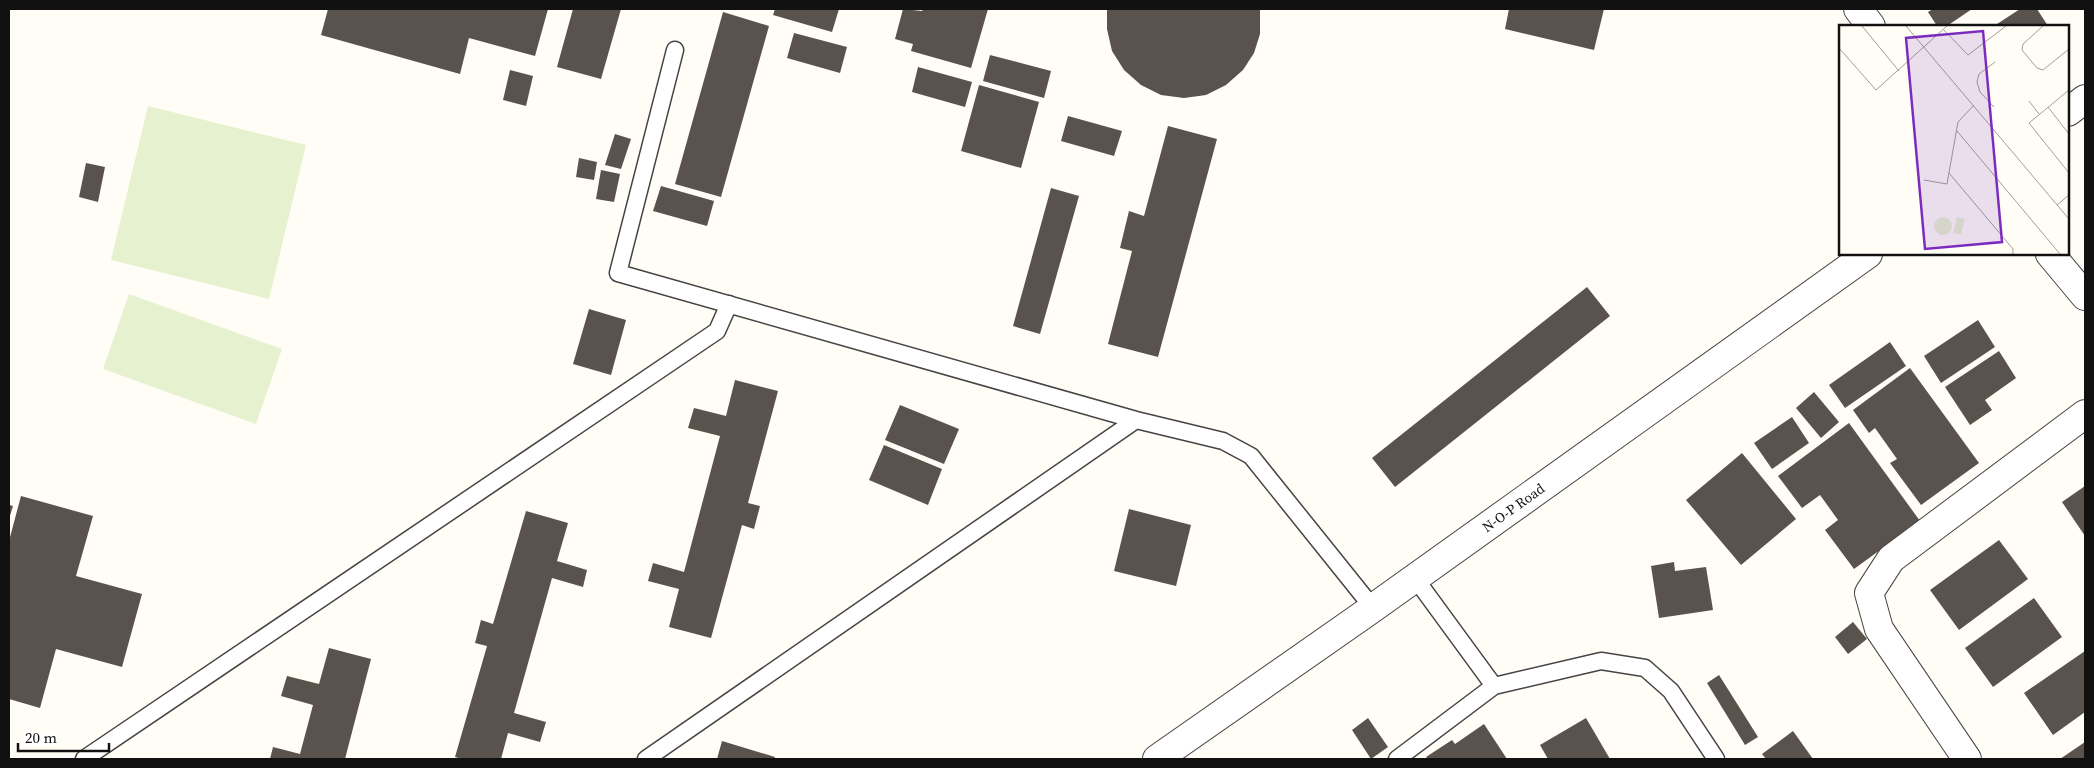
<svg xmlns="http://www.w3.org/2000/svg" width="2094" height="768" font-family="'Source Serif 4',serif">
<style>
.pitch{fill:#e6f2cf}
.building{fill:#5a524d}
.lines{fill:none;stroke-linecap:round;stroke-linejoin:round}
.service-casing{stroke:#444;stroke-width:19}
.minor-casing{stroke:#444;stroke-width:30}
.tertiary-casing{stroke:#444;stroke-width:30}
.service{stroke:#fff;stroke-width:16}
.minor{stroke:#fff;stroke-width:28}
.tertiary{stroke:#fff;stroke-width:28}
.labels{text-anchor:middle;dominant-baseline:central;stroke-width:5;stroke-linejoin:round;paint-order:stroke}
.street-label{font-size:14px;fill:#111;stroke:#fff}
.inset-road{fill:none;stroke:#a09f9a;stroke-width:1}
.view{fill:#7b2cbf;fill-opacity:0.15;stroke:#7b2cbf;stroke-width:2.5}
.inset-edge{fill:none;stroke:#111;stroke-width:2.5}
</style>
<rect width="100%" height="100%" fill="#fffdf5"/>
<path class="pitch" d="M 148,106 L 306,145 L 269,299 L 111,260 Z
M 129,294 L 282,349 L 256,424 L 103,369 Z"/>
<path class="building" d="M 328,9 L 548,9 L 535,56 L 469,38 L 460,74 L 321,35 Z
M 573,9 L 621,9 L 601,79 L 557,67 Z
M 775,9 L 839,9 L 832,32 L 773,15 Z
M 903,9 L 922,11 L 923,9 L 988,9 L 971,68 L 911,51 L 913,44 L 895,39 Z
M 1107,9 L 1260,9 L 1260,34 L 1254,53 L 1243,70 L 1226,85 L 1206,95 L 1184,98 L 1161,95 L 1141,85 L 1124,70 L 1112,51 L 1107,29 Z
M 1509,9 L 1604,9 L 1594,50 L 1505,29 Z
M 1933,9 L 1972,9 L 1947,26 L 1937,26 L 1928,12 Z
M 2020,9 L 2037,9 L 2048,26 L 1994,26 Z
M 723,12 L 769,26 L 721,197 L 675,184 Z
M 794,33 L 847,47 L 840,73 L 787,58 Z
M 990,55 L 1051,71 L 1044,98 L 983,81 Z
M 918,67 L 972,82 L 965,107 L 912,92 Z
M 510,70 L 533,76 L 526,106 L 503,100 Z
M 979,85 L 1039,102 L 1021,168 L 961,151 Z
M 1068,116 L 1122,131 L 1114,156 L 1061,141 Z
M 1168,126 L 1217,139 L 1158,357 L 1108,344 L 1132,251 L 1120,248 L 1129,211 L 1144,216 Z
M 615,134 L 631,139 L 621,169 L 605,165 Z
M 579,158 L 597,162 L 594,180 L 576,177 Z
M 86,163 L 105,167 L 98,202 L 79,197 Z
M 601,170 L 620,174 L 614,202 L 596,199 Z
M 661,186 L 714,201 L 707,226 L 653,211 Z
M 1051,188 L 1079,196 L 1040,334 L 1013,326 Z
M 1587,287 L 1610,316 L 1395,487 L 1372,458 Z
M 589,309 L 626,320 L 611,375 L 573,364 Z
M 1978,320 L 1995,347 L 1941,383 L 1924,356 Z
M 1890,342 L 1906,366 L 1845,408 L 1829,385 Z
M 1999,351 L 2016,378 L 1985,400 L 1992,410 L 1970,425 L 1945,387 Z
M 1910,368 L 1979,463 L 1921,505 L 1890,463 L 1897,459 L 1875,428 L 1869,433 L 1853,410 Z
M 735,380 L 778,391 L 748,503 L 760,506 L 754,529 L 742,525 L 711,638 L 669,627 L 679,589 L 648,581 L 653,563 L 684,572 L 720,436 L 688,428 L 694,408 L 726,416 Z
M 1814,392 L 1839,422 L 1821,438 L 1796,408 Z
M 900,405 L 959,429 L 944,464 L 885,440 Z
M 1792,417 L 1809,443 L 1772,469 L 1754,443 Z
M 1849,423 L 1920,521 L 1854,569 L 1825,530 L 1838,520 L 1820,495 L 1802,508 L 1778,476 Z
M 884,445 L 942,469 L 928,505 L 869,480 Z
M 1742,453 L 1796,519 L 1741,565 L 1686,500 Z
M 2085,486 L 2085,536 L 2062,502 Z
M 21,496 L 93,516 L 76,576 L 142,594 L 122,667 L 56,649 L 40,708 L 9,699 L 9,541 Z
M 9,505 L 13,506 L 9,519 Z
M 1129,509 L 1191,525 L 1176,586 L 1114,571 Z
M 526,511 L 568,523 L 557,561 L 587,570 L 583,587 L 552,578 L 514,713 L 546,722 L 540,742 L 508,733 L 501,759 L 462,759 L 455,757 L 487,646 L 475,643 L 481,620 L 493,624 Z
M 1999,540 L 2028,579 L 1959,630 L 1930,590 Z
M 1674,562 L 1675,571 L 1706,567 L 1713,610 L 1659,618 L 1651,566 Z
M 2034,598 L 2062,637 L 1993,687 L 1965,648 Z
M 1853,622 L 1867,639 L 1848,654 L 1835,637 Z
M 329,648 L 371,659 L 345,759 L 270,759 L 273,747 L 300,754 L 313,705 L 281,696 L 287,676 L 319,684 Z
M 2085,651 L 2085,712 L 2053,735 L 2024,693 Z
M 1719,675 L 1758,737 L 1745,745 L 1707,683 Z
M 1368,718 L 1388,747 L 1371,759 L 1352,730 Z
M 1586,718 L 1610,759 L 1548,759 L 1540,745 Z
M 1484,724 L 1507,759 L 1428,759 L 1426,757 L 1452,740 L 1455,744 Z
M 1793,731 L 1813,759 L 1766,759 L 1762,754 Z
M 722,741 L 775,757 L 774,759 L 717,759 Z
M 2085,742 L 2085,759 L 2060,759 Z"/>
<g class="lines">
<defs>
<path id="service" d="M 675,50 L 618,273 L 1136,420 L 1223,441 L 1251,456 L 1373,608
M 1415,578 L 1494,686
M 84,759 L 717,331 L 729,304
M 646,759 L 1136,420
M 1397,759 L 1494,686 L 1601,661 L 1645,668 L 1671,691 L 1716,759"/>
<path id="minor" d="M 1858,9 L 1871,26
M 2050,254 L 2085,296
M 1967,759 L 1879,629 L 1869,593 L 1891,559 L 2085,414"/>
<g id="tertiary">
<path d="M 2068,112 L 2085,99"/>
<path id="s1" d="M 1157,759 L 1373,608 L 1868,254"/>
</g>
</defs>
<use href="#service" class="service-casing"/>
<use href="#minor" class="minor-casing"/>
<use href="#tertiary" class="tertiary-casing"/>
<use href="#service" class="service"/>
<use href="#minor" class="minor"/>
<use href="#tertiary" class="tertiary"/>
</g>
<g class="labels">
<g class="street-label">
<text stroke="none"><textPath href="#s1" startOffset="436">N-O-P Road</textPath></text>
</g>
</g>
<g transform="translate(1839 25)">
<rect width="230" height="230" fill="#fffdf5"/>
<path d="M95 201a9 9 0 1 1 18 0a9 9 0 1 1-18 0ZM 118,192 L 126,194 L 122,210 L 114,208 Z" fill="#e6f2cf"/>
<path class="inset-road" d="M 23,1 L 60,46M 67,1 L 230,194M 204,1 L 184,19 L 183,25 L 198,43 L 204,45 L 230,24M 104,4 L 129,30 L 167,1M 0,23 L 37,65 L 108,1M 230,65 L 190,98 L 230,148M 190,76 L 200,89M 155,82 L 141,67 L 138,57 L 140,49 L 156,37M 209,82 L 230,109M 118,106 L 221,229M 110,148 L 174,224 L 174,229M 85,155 L 108,159 L 119,97 L 135,80M 218,180 L 230,170"/>
<path class="view" d="M 144,6 L 163,217 L 86,224 L 67,13 Z"/>
<rect width="230" height="230" class="inset-edge"/>
</g>
<rect width="2094" height="768" fill="none" stroke="#111111" stroke-width="20"/>
<path d="M18 743v8h91v-8" fill="none" stroke="#111111" stroke-width="2.5"/>
<text x="25" y="743" font-size="15" fill="#111111" stroke="#ffffff" stroke-width="4" paint-order="stroke">20 m</text>
</svg>
